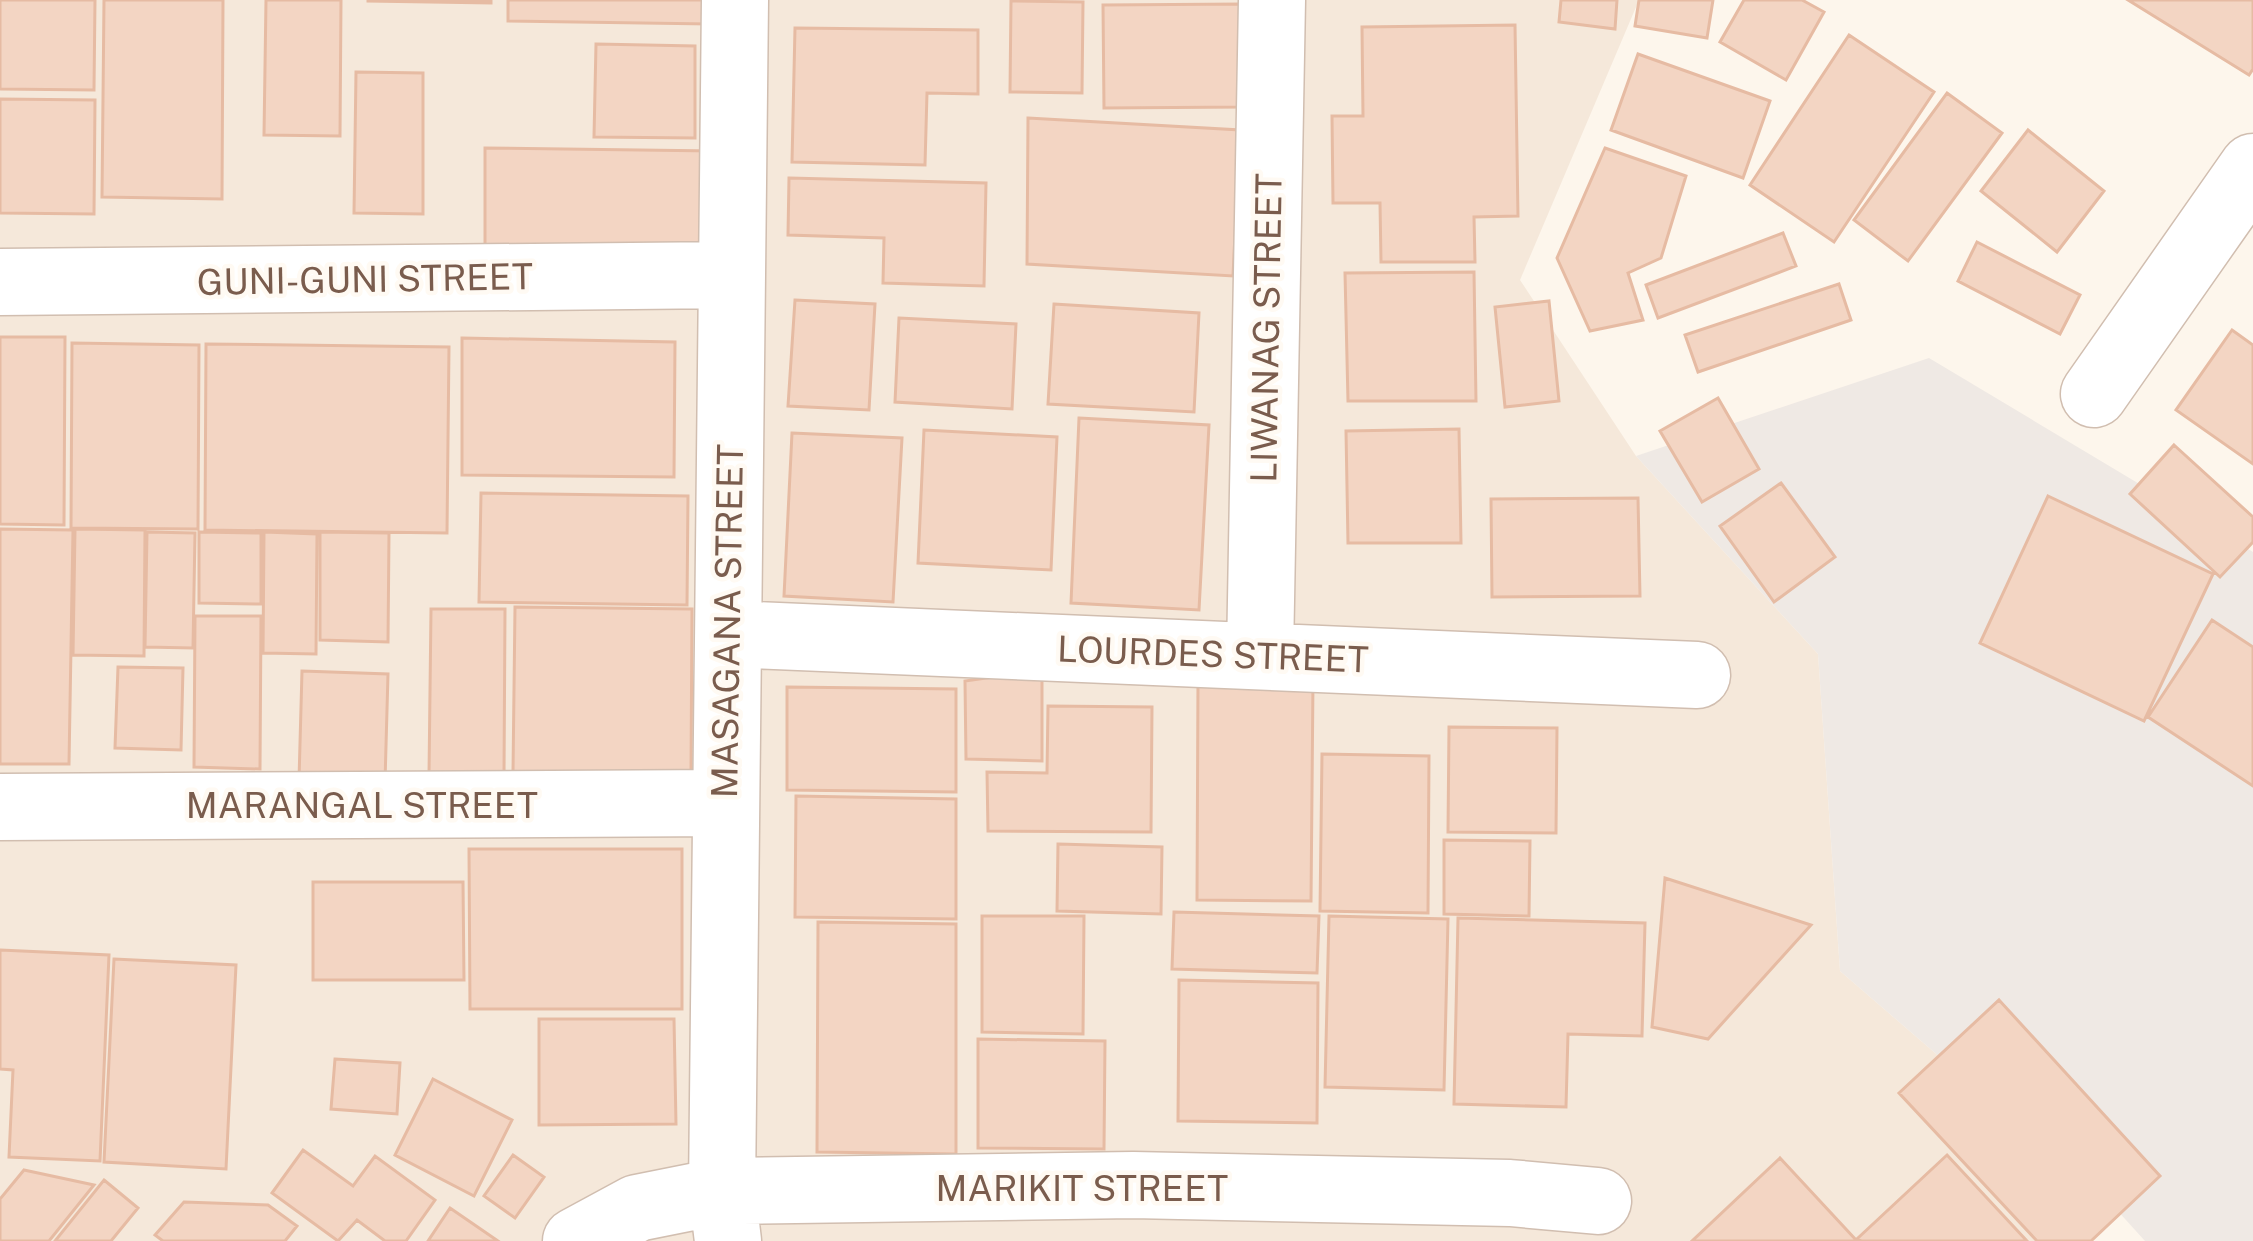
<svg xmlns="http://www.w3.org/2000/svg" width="2253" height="1241" font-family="'Public Sans',sans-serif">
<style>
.residential{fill:#f5e8da}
.industrial{fill:#efe9e4}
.building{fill:#f3d5c3;stroke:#e6bba3;stroke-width:3}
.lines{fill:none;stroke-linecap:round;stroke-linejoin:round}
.minor-casing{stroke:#d1beb0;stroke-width:69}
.minor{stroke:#fff;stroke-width:66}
.labels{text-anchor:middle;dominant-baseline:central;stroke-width:9;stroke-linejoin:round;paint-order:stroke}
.street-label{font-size:36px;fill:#7a5c4d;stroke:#fffaf3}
</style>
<rect width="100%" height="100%" fill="#fdf6ec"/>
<path class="residential" d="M 0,0 L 1639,0 L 1520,280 L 1636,456 L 1818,654 L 1840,971 L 2116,1209 L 2080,1241 L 0,1241 Z"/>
<path class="industrial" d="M 1929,358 L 2253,552 L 2253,1241 L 2145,1241 L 2116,1209 L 1840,971 L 1818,654 L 1636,456 Z"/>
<path class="building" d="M 0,0 L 95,0 L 94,90 L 0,89 Z
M 104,0 L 223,0 L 222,199 L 102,197 Z
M 266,0 L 341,0 L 340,136 L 264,135 Z
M 368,0 L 491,0 L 491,3 L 368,1 Z
M 508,0 L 709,0 L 709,24 L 508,21 Z
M 1561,0 L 1617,0 L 1615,29 L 1559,22 Z
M 1639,0 L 1713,0 L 1707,38 L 1635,26 Z
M 1744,0 L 1802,0 L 1824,12 L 1786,80 L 1720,42 Z
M 2128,0 L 2253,0 L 2253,69 L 2249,75 Z
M 1011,1 L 1083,2 L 1082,93 L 1010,92 Z
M 1242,4 L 1243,107 L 1104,108 L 1103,5 Z
M 1515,25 L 1518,216 L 1474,217 L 1475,262 L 1381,262 L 1380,203 L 1333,203 L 1332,116 L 1363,116 L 1362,27 Z
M 795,28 L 978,30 L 978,94 L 927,93 L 925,165 L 792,162 Z
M 1849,35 L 1934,92 L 1834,242 L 1750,185 Z
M 596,44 L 695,46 L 695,138 L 594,137 Z
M 1638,54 L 1770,101 L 1743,178 L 1611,130 Z
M 356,72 L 423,73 L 423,214 L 354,213 Z
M 1947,93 L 2002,133 L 1908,261 L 1854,220 Z
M 0,99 L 95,100 L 94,214 L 0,213 Z
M 1028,118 L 1240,130 L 1233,276 L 1027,264 Z
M 2028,130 L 2104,191 L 2057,252 L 1981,191 Z
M 485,148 L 714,151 L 713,249 L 485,246 Z
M 1605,148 L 1686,176 L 1661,258 L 1628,273 L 1643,320 L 1590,331 L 1557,258 Z
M 789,178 L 986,183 L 984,286 L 883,283 L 884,238 L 788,235 Z
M 1783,233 L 1796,266 L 1658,318 L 1646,285 Z
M 1977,242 L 2080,295 L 2060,334 L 1958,281 Z
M 1474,272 L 1476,401 L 1348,401 L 1345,273 Z
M 1839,284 L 1851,320 L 1698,372 L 1685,335 Z
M 795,300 L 875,304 L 869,410 L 788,406 Z
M 1549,301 L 1559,401 L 1505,407 L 1495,307 Z
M 1054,304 L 1199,313 L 1194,412 L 1048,404 Z
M 899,318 L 1016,324 L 1012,409 L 895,402 Z
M 2232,330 L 2253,345 L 2253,464 L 2176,410 Z
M 0,337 L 65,337 L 64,525 L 0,524 Z
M 462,338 L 675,342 L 674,477 L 462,475 Z
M 72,343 L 199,345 L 198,529 L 71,528 Z
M 206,344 L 449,347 L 447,533 L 205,530 Z
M 1718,398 L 1759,469 L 1702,502 L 1660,431 Z
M 1079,418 L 1209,425 L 1199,610 L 1071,603 Z
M 1459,429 L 1461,543 L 1348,543 L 1346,431 Z
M 924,430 L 1057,437 L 1051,570 L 918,563 Z
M 792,433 L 902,438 L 893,602 L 784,596 Z
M 2174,445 L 2253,517 L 2253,542 L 2220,577 L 2130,494 Z
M 1781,483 L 1835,557 L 1774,602 L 1720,526 Z
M 481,493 L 688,496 L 687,605 L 479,602 Z
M 2048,496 L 2213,574 L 2144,721 L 1980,643 Z
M 1638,498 L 1640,596 L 1492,597 L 1491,499 Z
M 0,529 L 73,530 L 69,764 L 0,764 Z
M 75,529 L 145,530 L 144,656 L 73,655 Z
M 147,532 L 195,533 L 193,648 L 145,647 Z
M 199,532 L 261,533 L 261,604 L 199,603 Z
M 264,532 L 317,534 L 316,654 L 263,653 Z
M 320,532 L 389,533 L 388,642 L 320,640 Z
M 515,607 L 692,609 L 691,774 L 513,772 Z
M 431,609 L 505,609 L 504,776 L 429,775 Z
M 195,616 L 261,616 L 260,769 L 194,767 Z
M 2212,620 L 2253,647 L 2253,786 L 2148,717 Z
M 118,667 L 183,668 L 181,750 L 115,748 Z
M 1042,670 L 1042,761 L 966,759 L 965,681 Z
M 302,671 L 388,674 L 385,782 L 299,780 Z
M 1198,680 L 1313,681 L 1311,901 L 1197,900 Z
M 787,687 L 956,689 L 956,792 L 787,790 Z
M 1048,706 L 1152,707 L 1151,832 L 988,831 L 987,772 L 1047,773 Z
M 1449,727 L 1557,728 L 1556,833 L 1448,832 Z
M 1322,754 L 1429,756 L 1428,913 L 1320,911 Z
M 796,796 L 956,799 L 956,919 L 795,917 Z
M 1444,840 L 1530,841 L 1529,916 L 1444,914 Z
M 1058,844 L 1162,847 L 1161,914 L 1057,911 Z
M 469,849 L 682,849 L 682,1009 L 470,1009 Z
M 1665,878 L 1811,925 L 1708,1039 L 1652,1027 Z
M 313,882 L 463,882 L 464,980 L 313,980 Z
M 1174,912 L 1319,916 L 1317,973 L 1172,969 Z
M 982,916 L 1084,916 L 1083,1034 L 982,1032 Z
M 1329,916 L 1448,919 L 1444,1090 L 1325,1087 Z
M 1458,918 L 1645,923 L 1642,1036 L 1568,1034 L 1566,1107 L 1454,1104 Z
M 818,922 L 956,924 L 956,1154 L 817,1152 Z
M 0,950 L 109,955 L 100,1161 L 9,1157 L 13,1070 L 0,1069 Z
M 114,959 L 236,965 L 226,1169 L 104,1162 Z
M 1179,980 L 1318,983 L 1317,1123 L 1178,1121 Z
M 1999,1000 L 2160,1176 L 2091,1241 L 2037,1241 L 1899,1093 Z
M 539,1019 L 674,1019 L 676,1124 L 539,1125 Z
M 978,1039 L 1105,1041 L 1104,1149 L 978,1148 Z
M 335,1059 L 400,1063 L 397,1114 L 331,1109 Z
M 433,1079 L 512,1120 L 474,1196 L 395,1155 Z
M 303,1150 L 353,1186 L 375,1156 L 435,1200 L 406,1241 L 385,1241 L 357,1220 L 338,1241 L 272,1193 Z
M 513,1155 L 544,1177 L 515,1218 L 484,1196 Z
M 1947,1155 L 2027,1241 L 1861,1241 L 1858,1238 Z
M 1780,1158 L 1857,1241 L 1692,1241 Z
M 24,1170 L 94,1185 L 49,1241 L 0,1241 L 0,1199 Z
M 104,1180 L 138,1208 L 111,1241 L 55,1241 Z
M 184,1202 L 268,1205 L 297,1226 L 285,1241 L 163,1241 L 155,1235 Z
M 450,1208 L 498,1241 L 428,1241 Z"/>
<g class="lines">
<defs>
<path id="minor" d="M 0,282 L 730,275
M 2094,394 L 2253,167
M 730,634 L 1697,675
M 1260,655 L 1272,0
M 0,807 L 724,803
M 576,1241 L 637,1208 L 722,1191 L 1133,1185 L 1510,1193 L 1598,1201
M 728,1241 L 722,1191 L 735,0"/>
</defs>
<use href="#minor" class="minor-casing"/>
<use href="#minor" class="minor"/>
</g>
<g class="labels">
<g class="street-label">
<text transform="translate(365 279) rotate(-1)">GUNI-GUNI STREET</text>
<text transform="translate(1266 328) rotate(-89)">LIWANAG STREET</text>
<text transform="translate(727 621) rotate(-89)">MASAGANA STREET</text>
<text transform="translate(1213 654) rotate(2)">LOURDES STREET</text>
<text x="362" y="805">MARANGAL STREET</text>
<text x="1082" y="1188">MARIKIT STREET</text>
</g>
</g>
</svg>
